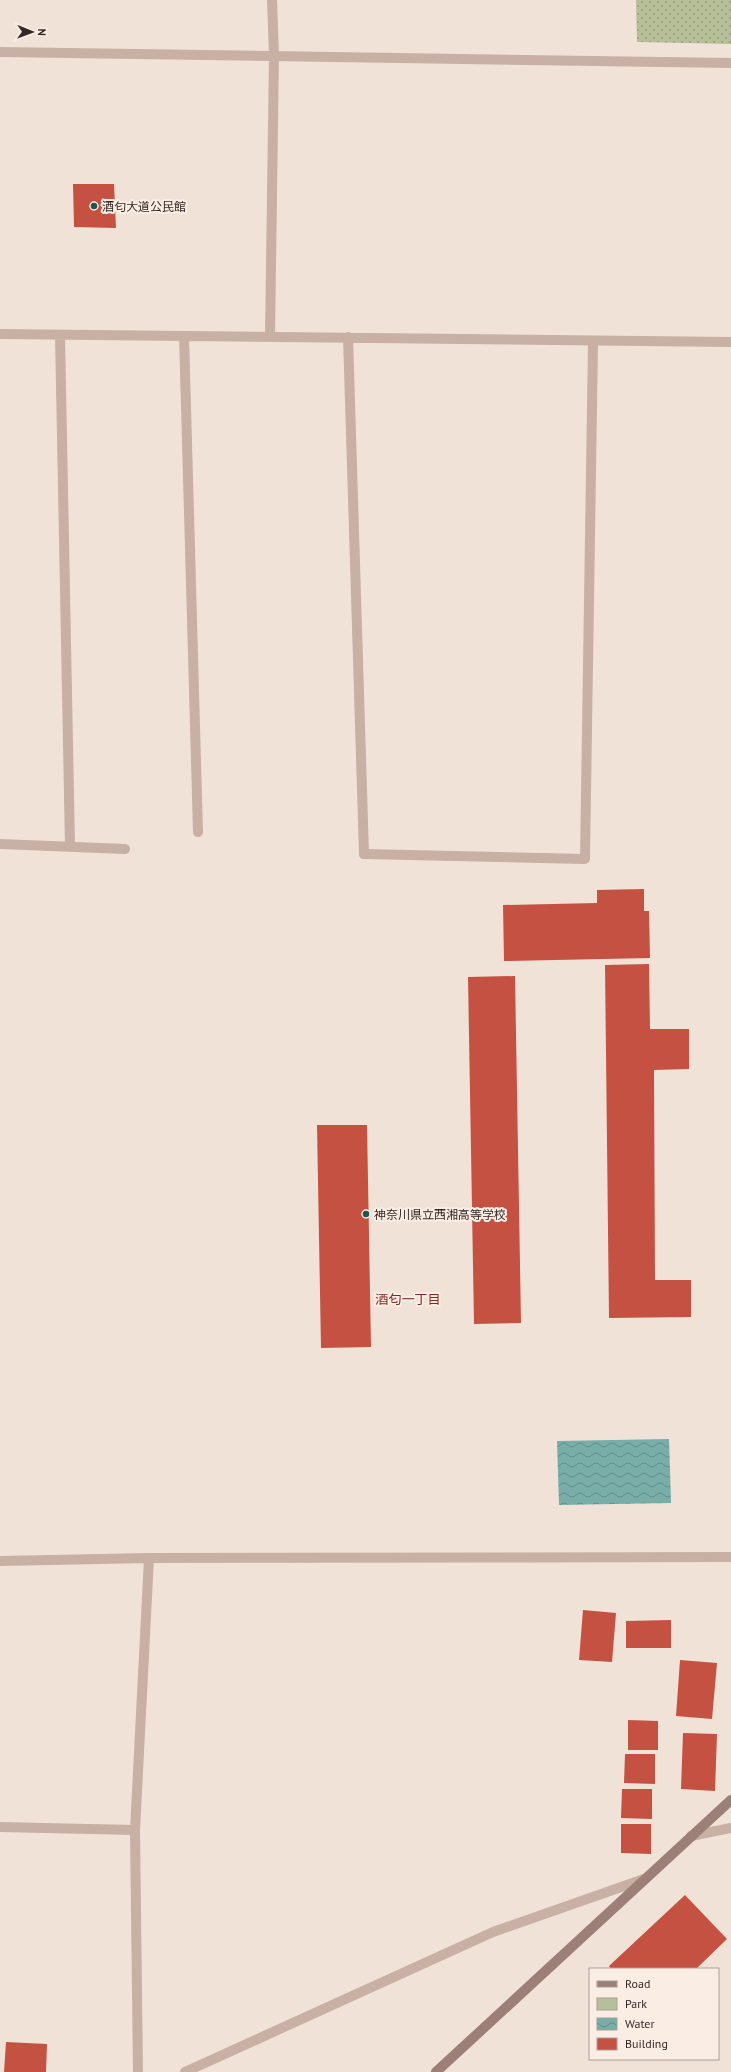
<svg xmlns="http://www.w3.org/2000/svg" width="731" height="2072" font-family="'PT Sans','Noto Sans JP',sans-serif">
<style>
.green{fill:url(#green-dots)}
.water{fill:url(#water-waves)}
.building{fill:#c55142}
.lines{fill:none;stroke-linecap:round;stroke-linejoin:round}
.lane{stroke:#c8b0a4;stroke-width:10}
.street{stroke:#c8b0a4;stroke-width:10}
.secondary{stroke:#9c7f76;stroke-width:10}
.poi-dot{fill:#1c5551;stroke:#f9ede4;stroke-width:1.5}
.labels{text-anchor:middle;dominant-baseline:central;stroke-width:4;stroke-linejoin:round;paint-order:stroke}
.poi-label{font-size:12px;fill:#342826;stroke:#f9ede4;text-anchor:start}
.neighbourhood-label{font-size:13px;fill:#822b20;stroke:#f9ede4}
</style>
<defs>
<pattern id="green-dots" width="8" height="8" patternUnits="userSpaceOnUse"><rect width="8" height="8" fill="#b7bf99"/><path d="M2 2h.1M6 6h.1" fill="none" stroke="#969b7d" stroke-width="1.8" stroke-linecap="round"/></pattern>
<pattern id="water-waves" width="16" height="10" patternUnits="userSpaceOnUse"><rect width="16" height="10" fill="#78ada8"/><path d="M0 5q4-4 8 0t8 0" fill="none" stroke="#638d89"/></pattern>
</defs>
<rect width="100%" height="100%" fill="#f1e2d8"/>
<path class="green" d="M 636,0 L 731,0 L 731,44 L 637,42 Z"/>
<path class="water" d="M 669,1439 L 671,1503 L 559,1505 L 557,1441 Z"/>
<path class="building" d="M 73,184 L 114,184 L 116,228 L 74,227 Z
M 644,889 L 644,911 L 649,911 L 650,958 L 504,961 L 503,905 L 597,903 L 597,890 Z
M 649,964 L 650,1029 L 689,1029 L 689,1069 L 654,1070 L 655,1280 L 691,1280 L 691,1317 L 609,1318 L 605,965 Z
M 515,976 L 521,1323 L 474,1324 L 468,977 Z
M 317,1125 L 367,1125 L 371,1347 L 321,1348 Z
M 583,1610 L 616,1613 L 612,1662 L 579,1660 Z
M 671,1620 L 671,1648 L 626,1648 L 626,1621 Z
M 680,1660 L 717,1663 L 712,1719 L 676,1716 Z
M 628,1720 L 658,1721 L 658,1750 L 628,1750 Z
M 683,1733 L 717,1734 L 715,1791 L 681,1789 Z
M 625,1754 L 655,1754 L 655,1784 L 624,1783 Z
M 622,1789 L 652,1789 L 652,1819 L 621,1818 Z
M 621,1824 L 651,1824 L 651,1854 L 621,1853 Z
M 685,1895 L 727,1939 L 696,1969 L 611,1969 L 609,1966 Z
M 6,2042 L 47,2044 L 46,2072 L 4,2072 Z"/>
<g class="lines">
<path class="lane" d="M 364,854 L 585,859 L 593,342
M 0,1827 L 135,1830"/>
<path class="street" d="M 0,52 L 731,63
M 0,334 L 731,342
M 60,335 L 70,846
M 184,336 L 198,832
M 270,336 L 274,55 L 272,0
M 348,337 L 364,854
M 0,844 L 125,849
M 149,1558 L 731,1557
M 0,1561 L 149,1558 L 135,1830 L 138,2072
M 691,1836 L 731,1828
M 185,2072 L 493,1932 L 644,1879"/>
<path class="secondary" d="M 436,2072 L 731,1800"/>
</g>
<g class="poi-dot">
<circle cx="94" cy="206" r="4"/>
<circle cx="366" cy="1214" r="4"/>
</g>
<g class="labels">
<g class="poi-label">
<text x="102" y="206">酒匂大道公民館</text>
<text x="374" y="1214">神奈川県立西湘高等学校</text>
</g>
<g class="neighbourhood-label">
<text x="408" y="1299">酒匂一丁目</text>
</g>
</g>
<rect x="589" y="1968" width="130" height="92" fill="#f9ede4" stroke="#aa9e98"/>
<rect x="597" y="1981" width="20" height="6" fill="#9c7f76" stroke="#aa9e98"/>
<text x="625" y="1988" font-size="12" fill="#342826">Road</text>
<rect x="597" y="1998" width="20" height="12" fill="#b7bf99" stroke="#aa9e98"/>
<text x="625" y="2008" font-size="12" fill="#342826">Park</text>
<rect x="597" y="2018" width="20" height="12" fill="url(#water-waves)" stroke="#aa9e98"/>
<text x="625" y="2028" font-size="12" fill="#342826">Water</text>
<rect x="597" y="2038" width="20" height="12" fill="#c55142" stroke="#aa9e98"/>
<text x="625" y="2048" font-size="12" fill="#342826">Building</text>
<g transform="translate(32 32) rotate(91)" stroke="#f9ede4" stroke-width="3" paint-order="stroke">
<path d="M0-3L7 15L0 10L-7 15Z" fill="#342826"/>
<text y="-6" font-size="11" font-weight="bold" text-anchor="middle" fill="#342826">N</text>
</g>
</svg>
